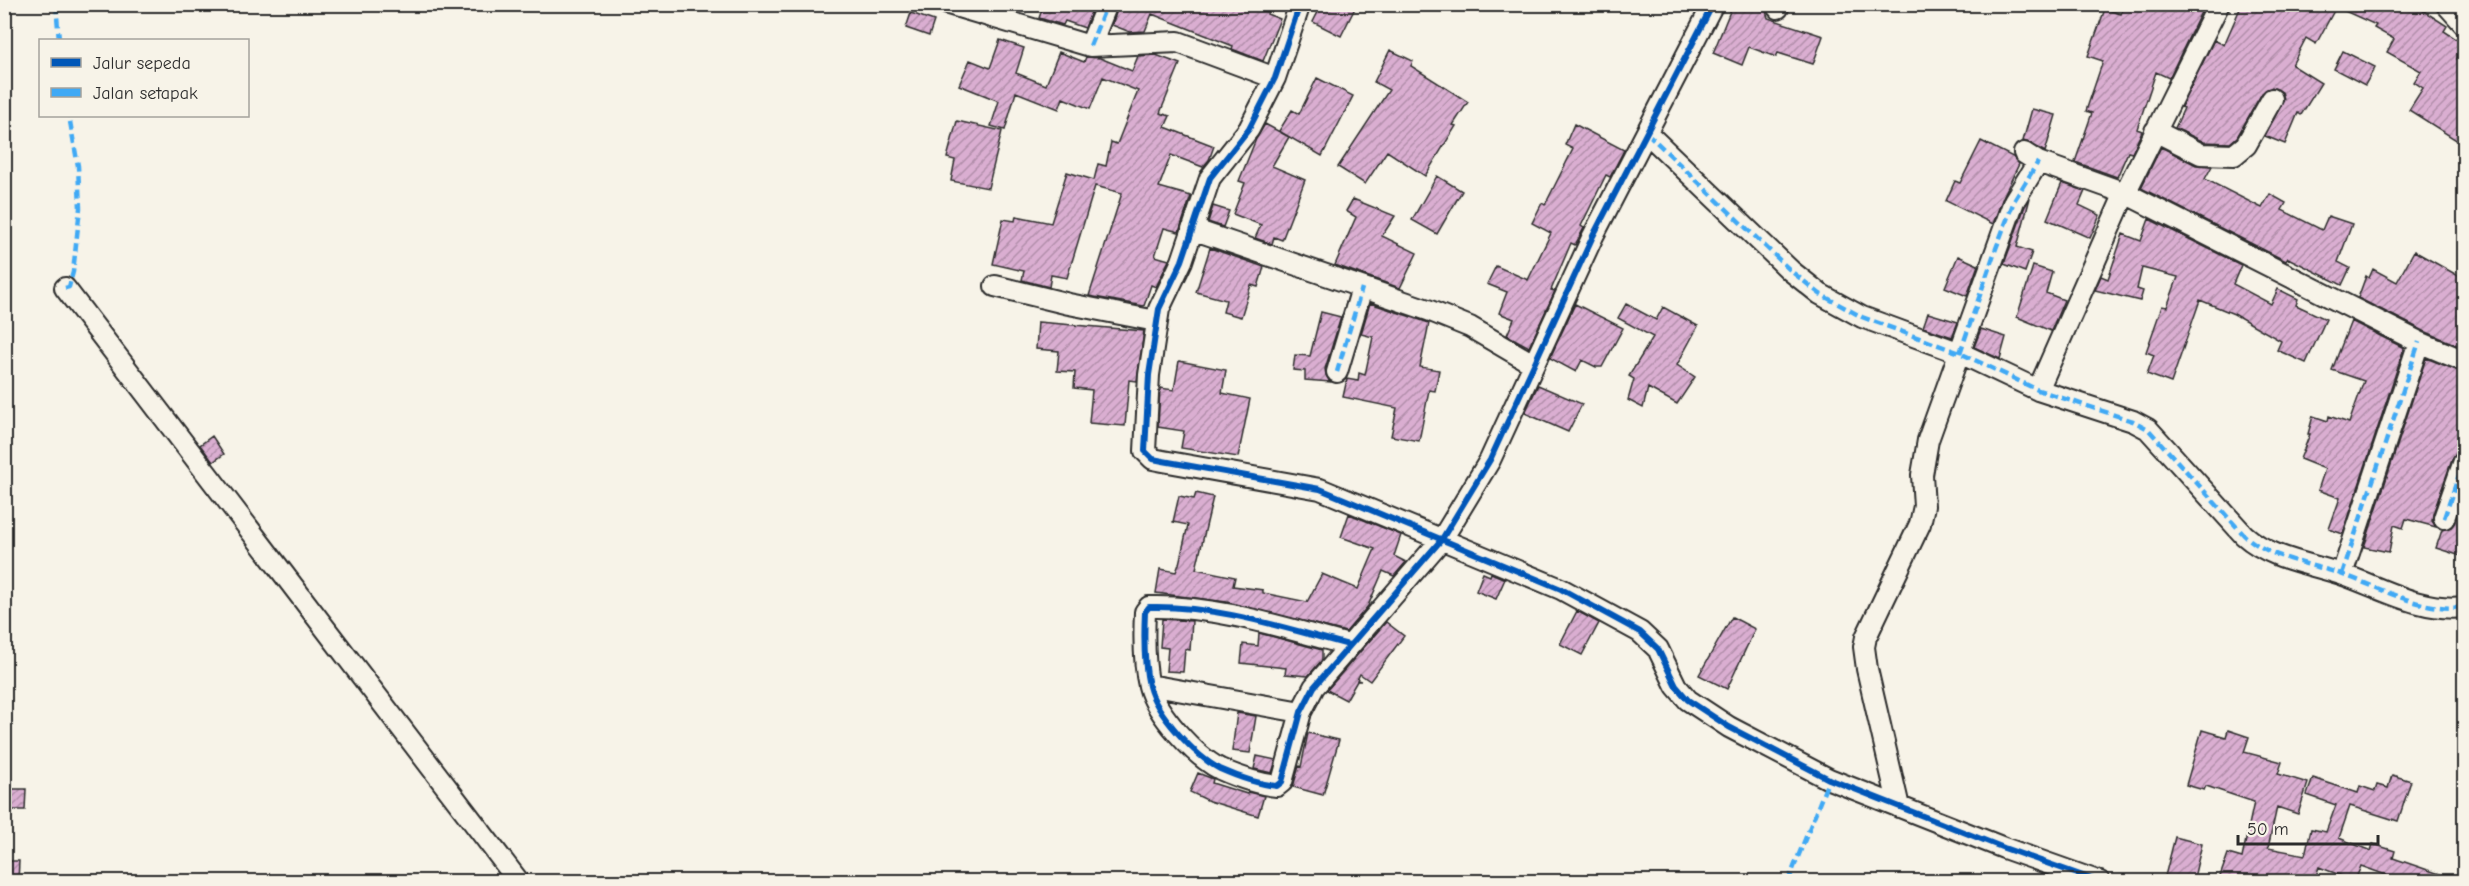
<svg xmlns="http://www.w3.org/2000/svg" width="2469" height="886" font-family="'Comic Neue',sans-serif">
<style>
.building{fill:url(#building-hatch);stroke:#2b2b2b;stroke-width:1.5}
.lines{fill:none;stroke-linecap:round;stroke-linejoin:round}
.minor-casing{stroke:#2b2b2b;stroke-width:24}
.minor{stroke:#f7f3e8;stroke-width:20}
.quiet{stroke:#3fa9f5;stroke-width:4.5;stroke-dasharray:9 4.5;stroke-linecap:butt}
.cycleway-casing{stroke:#f7f3e8;stroke-width:10}
.cycleway{stroke:#0057b8;stroke-width:6}
</style>
<defs>
<pattern id="building-hatch" width="6" height="6" patternUnits="userSpaceOnUse" patternTransform="scale(1.5)"><rect width="6" height="6" fill="#daaed1"/><path d="M-1 1l2-2M0 6l6-6M5 7l2-2" fill="none" stroke="#b18eaa"/></pattern>
</defs>
<rect width="100%" height="100%" fill="#f7f3e8"/>
<filter id="ink" filterUnits="userSpaceOnUse"><feTurbulence type="fractalNoise" baseFrequency=".0167" numOctaves="2"/><feDisplacementMap in="SourceGraphic" scale="12" xChannelSelector="R" yChannelSelector="G"/><feConvolveMatrix kernelMatrix="1 2 1 2 8 2 1 2 1" color-interpolation-filters="sRGB"/></filter>
<g filter="url(#ink)">
<path class="building" d="M 1044,4 L 1094,4 L 1085,28 L 1065,21 L 1063,25 L 1039,18 Z
M 1119,4 L 1270,4 L 1267,14 L 1280,19 L 1263,61 L 1232,49 L 1233,46 L 1152,14 L 1145,31 L 1130,32 L 1112,25 Z
M 1322,4 L 1357,4 L 1341,36 L 1313,22 Z
M 1733,4 L 1765,4 L 1763,10 L 1766,11 L 1768,18 L 1823,36 L 1813,64 L 1778,53 L 1776,57 L 1749,47 L 1742,65 L 1713,53 Z
M 2125,4 L 2205,4 L 2169,78 L 2156,72 L 2137,129 L 2142,131 L 2132,153 L 2128,152 L 2117,177 L 2075,162 L 2092,113 L 2086,111 L 2103,61 L 2088,56 L 2105,9 L 2121,14 Z
M 2242,4 L 2413,4 L 2447,26 L 2444,31 L 2464,44 L 2457,59 L 2464,64 L 2464,145 L 2409,110 L 2423,88 L 2414,82 L 2421,71 L 2387,52 L 2394,39 L 2374,28 L 2376,25 L 2336,7 L 2316,44 L 2306,38 L 2292,65 L 2321,83 L 2301,115 L 2298,113 L 2285,144 L 2265,136 L 2284,99 L 2282,92 L 2272,87 L 2262,93 L 2237,137 L 2230,143 L 2204,142 L 2175,128 L 2184,108 L 2181,107 L 2214,40 L 2224,45 Z
M 911,13 L 934,21 L 929,36 L 906,28 Z
M 1000,40 L 1024,48 L 1016,73 L 1046,85 L 1059,52 L 1084,62 L 1086,57 L 1100,58 L 1132,71 L 1138,56 L 1156,55 L 1180,64 L 1160,113 L 1170,116 L 1165,127 L 1214,146 L 1209,160 L 1203,167 L 1171,155 L 1159,187 L 1191,196 L 1179,232 L 1164,228 L 1155,256 L 1169,260 L 1156,287 L 1151,285 L 1144,306 L 1089,296 L 1122,193 L 1095,186 L 1067,278 L 1051,275 L 1049,287 L 1022,280 L 1024,271 L 993,264 L 1003,219 L 1015,221 L 1016,216 L 1051,223 L 1067,172 L 1094,180 L 1098,164 L 1106,166 L 1111,142 L 1117,144 L 1138,91 L 1103,77 L 1090,109 L 1063,98 L 1059,109 L 1016,92 L 1005,130 L 991,126 L 999,101 L 959,85 L 970,60 L 990,68 Z
M 1390,50 L 1413,61 L 1411,66 L 1468,102 L 1453,125 L 1456,126 L 1425,176 L 1387,151 L 1365,184 L 1338,167 L 1389,90 L 1374,82 Z
M 2343,51 L 2375,67 L 2365,85 L 2334,69 Z
M 1317,78 L 1353,96 L 1322,156 L 1279,131 L 1292,110 L 1299,114 Z
M 2032,109 L 2056,115 L 2045,152 L 2030,143 L 2023,141 Z
M 957,121 L 1002,131 L 988,188 L 951,181 L 955,160 L 947,158 Z
M 1265,124 L 1289,137 L 1272,166 L 1305,180 L 1282,240 L 1274,237 L 1272,244 L 1255,238 L 1261,225 L 1233,214 L 1245,183 L 1239,181 L 1256,139 Z
M 1574,124 L 1624,150 L 1610,177 L 1606,175 L 1581,226 L 1584,228 L 1575,245 L 1571,243 L 1551,290 L 1555,291 L 1529,347 L 1507,335 L 1514,319 L 1499,313 L 1507,292 L 1487,284 L 1496,266 L 1528,280 L 1551,233 L 1532,223 L 1542,203 L 1545,205 L 1573,149 L 1565,145 Z
M 1981,141 L 2013,157 L 2019,164 L 2003,197 L 1993,224 L 1946,201 L 1955,181 L 1960,183 Z
M 2161,147 L 2196,165 L 2212,166 L 2205,179 L 2262,208 L 2270,194 L 2286,203 L 2282,210 L 2322,230 L 2328,216 L 2352,224 L 2338,262 L 2350,268 L 2342,285 L 2288,258 L 2286,261 L 2141,188 Z
M 1437,176 L 1462,191 L 1437,234 L 1412,220 Z
M 2062,183 L 2085,191 L 2079,205 L 2100,215 L 2090,238 L 2047,219 Z
M 2030,198 L 2017,247 L 2032,252 L 2025,272 L 2004,264 L 2025,206 Z
M 1353,199 L 1395,216 L 1382,236 L 1417,253 L 1400,288 L 1335,265 L 1356,217 L 1346,211 Z
M 1213,206 L 1229,211 L 1223,227 L 1208,222 Z
M 2149,219 L 2241,265 L 2233,284 L 2271,304 L 2278,289 L 2298,299 L 2296,305 L 2326,319 L 2306,363 L 2277,350 L 2281,341 L 2234,314 L 2200,300 L 2171,383 L 2147,374 L 2154,355 L 2146,352 L 2162,306 L 2167,307 L 2178,277 L 2142,268 L 2137,289 L 2143,291 L 2140,301 L 2095,290 L 2101,276 L 2108,279 L 2123,234 L 2141,241 Z
M 1210,248 L 1264,267 L 1258,287 L 1251,285 L 1241,317 L 1223,312 L 1226,300 L 1196,292 Z
M 2414,251 L 2464,279 L 2464,348 L 2424,331 L 2358,298 L 2366,276 L 2369,278 L 2373,269 L 2397,282 Z
M 1958,256 L 1978,265 L 1967,296 L 1945,287 Z
M 2033,266 L 2052,272 L 2046,293 L 2064,300 L 2051,331 L 2017,317 Z
M 1370,303 L 1429,323 L 1420,367 L 1439,370 L 1435,391 L 1429,390 L 1419,441 L 1391,436 L 1397,408 L 1343,397 L 1347,379 L 1358,381 L 1359,373 L 1365,375 L 1373,337 L 1361,334 Z
M 1575,304 L 1623,328 L 1602,367 L 1596,367 L 1582,360 L 1576,372 L 1550,358 Z
M 1626,304 L 1656,320 L 1663,307 L 1698,326 L 1677,365 L 1695,377 L 1677,404 L 1648,388 L 1643,408 L 1628,400 L 1634,379 L 1629,376 L 1653,337 L 1618,318 Z
M 1321,312 L 1341,317 L 1325,369 L 1326,375 L 1330,382 L 1305,380 L 1305,371 L 1293,370 L 1295,355 L 1310,356 Z
M 1928,313 L 1958,322 L 1952,337 L 1923,327 Z
M 2351,321 L 2404,348 L 2343,534 L 2329,529 L 2340,498 L 2318,490 L 2325,469 L 2300,459 L 2310,434 L 2308,434 L 2313,416 L 2328,421 L 2329,416 L 2349,423 L 2364,381 L 2332,370 Z
M 1038,322 L 1144,331 L 1137,381 L 1129,380 L 1125,426 L 1089,423 L 1092,390 L 1074,388 L 1075,372 L 1057,371 L 1059,351 L 1036,349 Z
M 1981,329 L 2006,337 L 2000,359 L 1974,347 Z
M 2426,358 L 2464,373 L 2464,449 L 2457,452 L 2453,457 L 2433,514 L 2432,521 L 2436,527 L 2406,519 L 2403,528 L 2394,525 L 2389,552 L 2364,547 Z
M 1179,361 L 1226,370 L 1222,393 L 1250,399 L 1238,457 L 1181,448 L 1184,431 L 1158,427 L 1160,388 L 1174,390 Z
M 1538,385 L 1582,404 L 1568,432 L 1525,413 Z
M 212,436 L 224,454 L 213,462 L 200,445 Z
M 1196,493 L 1213,497 L 1196,569 L 1235,577 L 1233,586 L 1263,590 L 1263,593 L 1307,602 L 1322,574 L 1358,589 L 1375,549 L 1341,537 L 1349,514 L 1401,535 L 1394,556 L 1406,562 L 1394,576 L 1383,571 L 1368,606 L 1346,632 L 1227,602 L 1156,593 L 1160,569 L 1176,572 L 1179,564 L 1188,525 L 1173,522 L 1179,496 L 1194,499 Z
M 2464,496 L 2464,557 L 2436,548 L 2442,530 L 2451,527 L 2455,522 Z
M 1483,573 L 1490,576 L 1491,573 L 1505,579 L 1496,599 L 1476,591 Z
M 1577,611 L 1599,623 L 1582,655 L 1560,644 Z
M 1732,617 L 1755,629 L 1727,689 L 1699,675 Z
M 1162,619 L 1192,621 L 1190,650 L 1185,649 L 1183,672 L 1166,671 L 1168,648 L 1160,647 Z
M 1386,622 L 1404,636 L 1370,681 L 1360,674 L 1357,680 L 1361,681 L 1357,681 L 1346,700 L 1327,690 Z
M 1259,633 L 1322,650 L 1322,660 L 1308,676 L 1285,674 L 1286,668 L 1241,663 L 1243,644 L 1258,646 Z
M 1237,713 L 1256,716 L 1250,753 L 1232,751 Z
M 2202,730 L 2226,737 L 2228,730 L 2249,737 L 2244,752 L 2282,762 L 2278,774 L 2308,783 L 2298,814 L 2277,807 L 2268,848 L 2305,855 L 2311,829 L 2326,832 L 2336,805 L 2307,795 L 2313,778 L 2358,793 L 2360,786 L 2375,791 L 2377,785 L 2388,788 L 2392,775 L 2411,781 L 2398,821 L 2350,806 L 2339,838 L 2371,851 L 2373,844 L 2395,851 L 2393,858 L 2454,879 L 2453,882 L 2405,882 L 2361,866 L 2355,881 L 2319,867 L 2314,882 L 2218,882 L 2228,854 L 2242,858 L 2254,802 L 2206,786 L 2204,790 L 2186,785 Z
M 1308,733 L 1339,740 L 1323,795 L 1293,787 L 1299,766 L 1301,767 Z
M 1257,756 L 1276,760 L 1272,773 L 1254,769 Z
M 1198,773 L 1213,779 L 1212,783 L 1247,794 L 1248,792 L 1264,796 L 1258,816 L 1209,801 L 1190,792 Z
M 4,789 L 26,789 L 25,810 L 4,810 Z
M 2175,837 L 2202,844 L 2193,882 L 2164,880 Z
M 4,861 L 19,861 L 18,882 L 4,882 Z"/>
<g class="lines">
<defs>
<path id="minor" d="M 948,4 L 1090,46 L 1178,42 L 1275,78
M 1300,4 L 1275,78 L 1249,129 L 1210,178 L 1182,261 L 1159,309 L 1149,375 L 1145,451 L 1153,459 L 1163,461 L 1320,489 L 1561,589 L 1640,632 L 1658,649 L 1676,686 L 1688,700 L 1729,727 L 1829,779 L 2004,848 L 2100,882
M 2446,4 L 2464,24
M 1778,8 L 1779,4
M 1090,46 L 1107,4
M 2155,131 L 2201,154 L 2234,155 L 2246,145 L 2272,99
M 1647,133 L 1791,271 L 1820,294 L 1862,317 L 1960,353 L 2038,390 L 2133,421 L 2148,429 L 2244,535 C 2271,559 2308,563 2341,574 C 2382,588 2420,612 2464,607
M 2024,153 L 2038,162 L 2125,193 L 2419,342 L 2464,361
M 1192,229 L 1428,310 L 1470,327 L 1533,364
M 995,286 L 1069,304 L 1156,321
M 65,288 L 519,882
M 1337,372 L 1362,288
M 2038,390 L 2125,193 L 2219,4
M 2444,518 L 2464,461
M 2342,574 L 2419,342
M 1349,645 C 1284,628 1216,605 1149,607 L 1145,612 C 1144,633 1144,665 1149,686 C 1156,714 1195,756 1220,769 C 1238,777 1258,784 1277,786 L 1282,782 L 1301,712 L 1314,687 L 1442,539 L 1490,460 L 1593,236 L 1713,4
M 1149,685 L 1301,712
M 1899,807 L 1867,669 L 1864,647 L 1866,637 L 1920,524 L 1924,506 L 1922,475 L 1928,440 L 2014,201 L 2038,162"/>
</defs>
<use href="#minor" class="minor-casing"/>
<use href="#minor" class="minor"/>
<path class="quiet" d="M 56,4 L 59,40
M 1778,8 L 1779,4
M 1090,46 L 1107,4
M 1647,133 L 1791,271 L 1820,294 L 1862,317 L 1960,353 L 2038,390 L 2133,421 L 2148,429 L 2244,535 C 2271,559 2308,563 2341,574 C 2382,588 2420,612 2464,607
M 65,288 L 69,287 L 73,272 L 80,208 L 78,166 L 69,116
M 1960,353 L 1995,251 L 2014,201 L 2038,162
M 1337,372 L 1362,288
M 2444,518 L 2464,461
M 2342,574 L 2419,342
M 1788,882 L 1829,779"/>
<defs>
<path id="cycleway" d="M 1300,4 L 1275,78 L 1249,129 L 1210,178 L 1182,261 L 1159,309 L 1149,375 L 1145,451 L 1153,459 L 1163,461 L 1320,489 L 1561,589 L 1640,632 L 1658,649 L 1676,686 L 1688,700 L 1729,727 L 1829,779 L 2004,848 L 2100,882
M 1349,645 C 1284,628 1216,605 1149,607 L 1145,612 C 1144,633 1144,665 1149,686 C 1156,714 1195,756 1220,769 C 1238,777 1258,784 1277,786 L 1282,782 L 1301,712 L 1314,687 L 1442,539 L 1490,460 L 1593,236 L 1713,4"/>
</defs>
<use href="#cycleway" class="cycleway-casing"/>
<use href="#cycleway" class="cycleway"/>
</g>
</g>
<rect width="2469" height="886" fill="none" stroke="#f7f3e8" stroke-width="24"/>
<rect x="12" y="12" width="2445" height="862" fill="none" stroke="#2b2b2b" stroke-width="2" filter="url(#ink)"/>
<rect x="39" y="39" width="210" height="78" fill="#f7f3e8" stroke="#a5a39c" stroke-width="1.5"/>
<rect x="51" y="58" width="30" height="9" fill="#0057b8" stroke="#a5a39c" stroke-width="1.5"/>
<text x="93" y="69" font-size="18" fill="#2b2b2b">Jalur sepeda</text>
<rect x="51" y="88" width="30" height="9" fill="#3fa9f5" stroke="#a5a39c" stroke-width="1.5"/>
<text x="93" y="99" font-size="18" fill="#2b2b2b">Jalan setapak</text>
<path d="M2238 835v9h140v-9" fill="none" stroke="#2b2b2b" stroke-width="3"/>
<text x="2247" y="835" font-size="18" fill="#2b2b2b" stroke="#f7f3e8" stroke-width="4.5" paint-order="stroke">50 m</text>
</svg>
